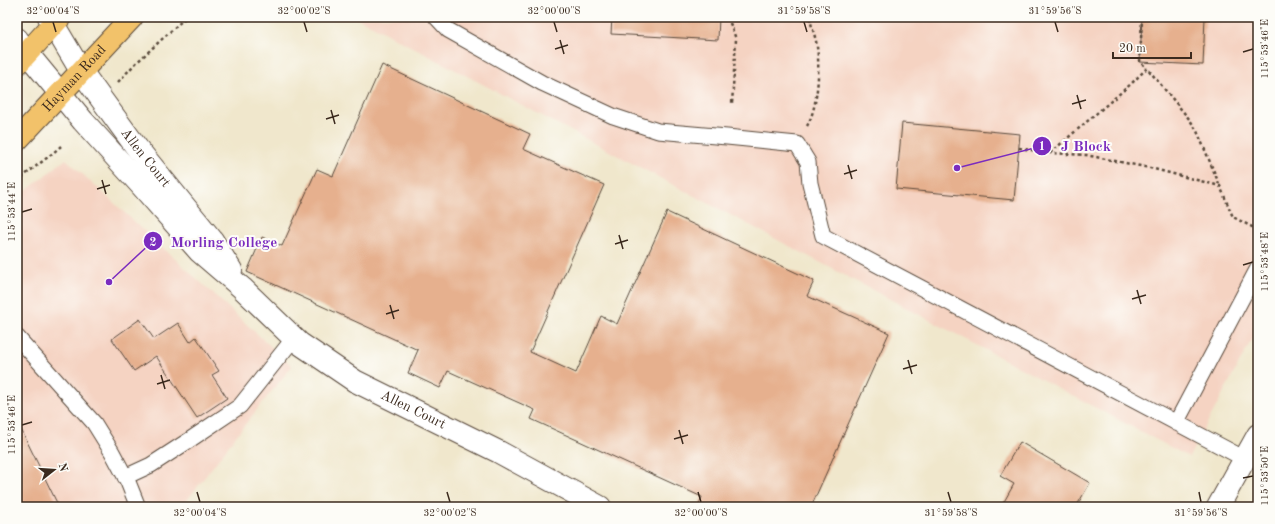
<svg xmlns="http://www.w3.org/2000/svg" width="1275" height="524" font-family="'Old Standard TT',serif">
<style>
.built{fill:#f5d3c2}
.building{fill:#e6b08e}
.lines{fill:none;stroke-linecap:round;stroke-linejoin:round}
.service-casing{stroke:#564638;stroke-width:17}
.minor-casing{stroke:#564638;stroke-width:24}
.tertiary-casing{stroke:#564638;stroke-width:24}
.primary-casing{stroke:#564638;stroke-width:24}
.path{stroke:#564638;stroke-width:2.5;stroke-dasharray:3 3;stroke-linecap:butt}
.service{stroke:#fff;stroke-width:15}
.minor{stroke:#fff;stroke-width:22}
.tertiary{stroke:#fff;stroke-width:22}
.primary{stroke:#f2c26a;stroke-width:22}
.ticks{fill:none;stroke:#3b2a1e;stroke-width:1.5}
.labels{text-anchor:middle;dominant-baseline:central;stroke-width:4;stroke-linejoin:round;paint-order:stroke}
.street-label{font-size:14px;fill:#3b2a1e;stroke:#fdfcf7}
.leader{fill:none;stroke:#7b2cbf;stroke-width:1.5}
.callout-dot{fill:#7b2cbf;stroke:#fdfcf7;stroke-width:1.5}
.mark-label{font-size:12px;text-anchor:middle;font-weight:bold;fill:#fff}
.callout-label{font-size:15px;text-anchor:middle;font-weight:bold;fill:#7b2cbf;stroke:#fdfcf7;stroke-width:4;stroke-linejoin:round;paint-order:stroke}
.neatline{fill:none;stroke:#3b2a1e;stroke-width:1.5}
.ticks-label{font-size:10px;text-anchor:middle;fill:#3b2a1e}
</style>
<rect width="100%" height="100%" fill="#fdfcf7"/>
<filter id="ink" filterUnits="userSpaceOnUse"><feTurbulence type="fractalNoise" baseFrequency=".025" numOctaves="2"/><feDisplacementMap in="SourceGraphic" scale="8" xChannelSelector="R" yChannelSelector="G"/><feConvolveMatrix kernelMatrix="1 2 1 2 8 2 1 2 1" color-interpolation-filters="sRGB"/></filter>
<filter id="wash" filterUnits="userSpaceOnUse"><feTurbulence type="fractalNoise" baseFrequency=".012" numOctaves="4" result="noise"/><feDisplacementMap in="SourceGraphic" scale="16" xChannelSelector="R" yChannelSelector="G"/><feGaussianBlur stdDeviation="0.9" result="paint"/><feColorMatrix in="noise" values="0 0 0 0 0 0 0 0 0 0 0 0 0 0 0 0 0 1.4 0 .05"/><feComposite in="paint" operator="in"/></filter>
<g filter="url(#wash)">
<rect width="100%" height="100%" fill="#f0e7cc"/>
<path class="built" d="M 355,17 L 1258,17 L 1258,328 L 1189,457 Z
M 66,159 L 292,366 L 239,432 L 182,507 L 17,507 L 17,198 Z"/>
<g id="blocks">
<path class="building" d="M 612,17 L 719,17 L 718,40 L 611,34 Z
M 1142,17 L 1205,17 L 1203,65 L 1140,62 Z
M 382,65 L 530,134 L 523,149 L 604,185 L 530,352 L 576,373 L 601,316 L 617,324 L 667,212 L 814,281 L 807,296 L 889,333 L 811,507 L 698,507 L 702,497 L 531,419 L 535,410 L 448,371 L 440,388 L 408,373 L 418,350 L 247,272 L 262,237 L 282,246 L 317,169 L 333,176 Z
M 902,123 L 1020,134 L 1014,200 L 896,189 Z
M 140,319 L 154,339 L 178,323 L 190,342 L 196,337 L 219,371 L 212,375 L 227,398 L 197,418 L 156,356 L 134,371 L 112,339 Z
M 17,421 L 59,507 L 17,507 Z
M 1020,442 L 1090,483 L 1076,507 L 1001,507 L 1014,484 L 1000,476 Z"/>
</g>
</g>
<g filter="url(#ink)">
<use href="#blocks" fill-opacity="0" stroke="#564638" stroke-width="1"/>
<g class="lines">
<defs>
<path id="service" d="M 436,17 L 448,30 L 542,83 L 613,116 L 658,131 L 727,137 L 797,144 L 808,162 L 810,183 L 823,236 L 1245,459
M 17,337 L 94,423 L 112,452 L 128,482 L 138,507
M 1176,423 L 1258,268
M 125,477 L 151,465 L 188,441 L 240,406 L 294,338"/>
<g id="minor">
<path id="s1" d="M 49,17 L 81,71 L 102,100 L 137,148 L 212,240 L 231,270"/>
<path id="s2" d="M 17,39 L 27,53 L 83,121 L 141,185 L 200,252 L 242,288 L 299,343 L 355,381 L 499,452 L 600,507"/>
</g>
<path id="tertiary" d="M 1218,507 L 1258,435"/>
<g id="primary">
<path d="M 17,64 L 60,17"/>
<path id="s3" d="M 17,140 L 132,17"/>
</g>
</defs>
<use href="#service" class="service-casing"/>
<use href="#minor" class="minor-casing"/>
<use href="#tertiary" class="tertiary-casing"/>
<use href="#primary" class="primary-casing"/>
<path class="path" d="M 729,17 L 730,23 L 736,39 L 732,104
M 1142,17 L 1140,62 L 1147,68
M 118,82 L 134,65 L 186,17
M 807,126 C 818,107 820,68 817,47 C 816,37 811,27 810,17
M 1019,148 L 1050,153 L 1086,155 L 1150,168 L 1220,186 L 1233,217 L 1258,230
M 1050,153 L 1131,84 L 1147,68 L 1190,120 L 1197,131 L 1220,186
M 17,182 C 31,169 47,159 61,146"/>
<use href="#service" class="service"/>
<use href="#minor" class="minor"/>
<use href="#tertiary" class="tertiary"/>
<use href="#primary" class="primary"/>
</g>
</g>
<path class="ticks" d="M 53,22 L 56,32M 304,22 L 307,32M 554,22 L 557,32M 804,22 L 807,32M 1055,22 L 1058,32M 560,40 L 564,54M 555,49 L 568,45M 1243,52 L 1253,49M 1077,95 L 1081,109M 1072,104 L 1086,100M 331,110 L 335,124M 326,119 L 339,115M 848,165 L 852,179M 844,174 L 857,170M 102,180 L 106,194M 97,189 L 110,185M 22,212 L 32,209M 619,235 L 623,249M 615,244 L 628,240M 1243,265 L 1253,262M 1137,290 L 1141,304M 1132,299 L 1146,295M 390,305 L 394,319M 386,314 L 399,310M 908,360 L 912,374M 903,369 L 917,365M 161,375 L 165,389M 157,384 L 170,380M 22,425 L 32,422M 679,430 L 683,444M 674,439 L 688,435M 1243,478 L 1253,476M 197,492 L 200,502M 447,492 L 450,502M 698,492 L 701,502M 948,492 L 951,502M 1199,492 L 1201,502"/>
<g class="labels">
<g class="street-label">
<text stroke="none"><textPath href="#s3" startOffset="84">Hayman Road</textPath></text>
<text stroke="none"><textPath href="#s1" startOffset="171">Allen Court</textPath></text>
<text stroke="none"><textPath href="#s2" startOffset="548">Allen Court</textPath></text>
</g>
</g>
<path class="leader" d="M957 168L1042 146M109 282L153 241"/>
<g class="callout-dot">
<circle cx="957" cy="168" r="4"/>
<circle cx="109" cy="282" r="4"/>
<circle cx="1042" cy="146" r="10"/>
<circle cx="153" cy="241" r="10"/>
</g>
<g class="mark-label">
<text x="1042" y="150">1</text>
<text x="153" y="246">2</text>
</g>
<g class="callout-label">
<text x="1086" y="151">J Block</text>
<text x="224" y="247">Morling College</text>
</g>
<rect width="1275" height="524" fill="none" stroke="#fdfcf7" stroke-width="44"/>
<g transform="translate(54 470) rotate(73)" stroke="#fdfcf7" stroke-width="3" paint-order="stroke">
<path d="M0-3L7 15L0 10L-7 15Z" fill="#3b2a1e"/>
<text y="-6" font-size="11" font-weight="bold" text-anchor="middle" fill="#3b2a1e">N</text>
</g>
<path d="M1113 52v6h78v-6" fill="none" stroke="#3b2a1e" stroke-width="2"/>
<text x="1119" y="52" font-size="12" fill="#3b2a1e" stroke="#fdfcf7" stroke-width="3" paint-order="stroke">20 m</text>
<rect x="22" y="22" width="1231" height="480" class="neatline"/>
<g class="ticks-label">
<text x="53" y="14">32°00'04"S</text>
<text x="304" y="14">32°00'02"S</text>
<text x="554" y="14">32°00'00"S</text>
<text x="804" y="14">31°59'58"S</text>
<text x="1055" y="14">31°59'56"S</text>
<text transform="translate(1264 49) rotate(-90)" y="4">115°53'46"E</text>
<text transform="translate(11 212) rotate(-90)" y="4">115°53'44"E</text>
<text transform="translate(1264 262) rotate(-90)" y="4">115°53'48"E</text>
<text transform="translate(11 425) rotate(-90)" y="4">115°53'46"E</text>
<text transform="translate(1264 476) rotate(-90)" y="4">115°53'50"E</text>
<text x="200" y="516">32°00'04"S</text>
<text x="450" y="516">32°00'02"S</text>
<text x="701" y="516">32°00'00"S</text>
<text x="951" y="516">31°59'58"S</text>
<text x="1201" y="516">31°59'56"S</text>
</g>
</svg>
